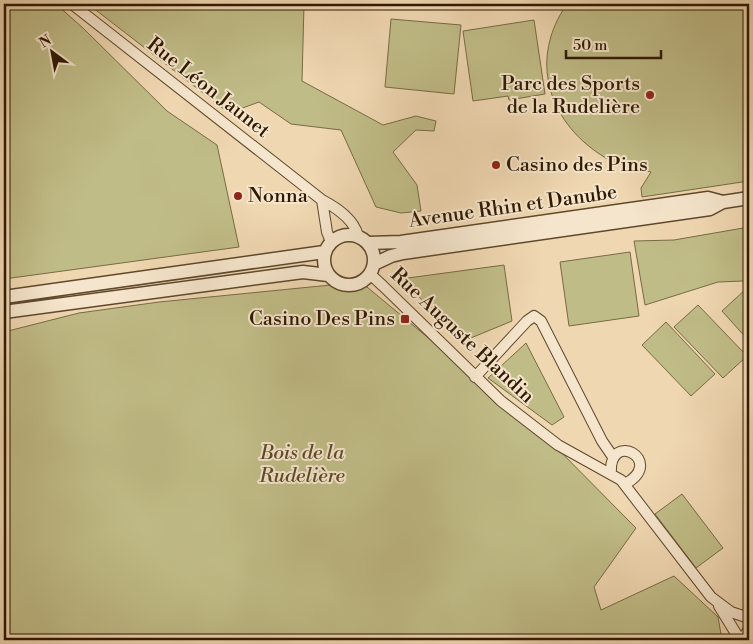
<svg xmlns="http://www.w3.org/2000/svg" width="753" height="644" font-family="'Libre Bodoni',serif">
<style>
.green{fill:#c0bc87;stroke:#786a44}
.lines{fill:none;stroke-linecap:round;stroke-linejoin:round}
.minor-casing{stroke:#5f482c;stroke-width:12}
.tertiary-casing{stroke:#5f482c;stroke-width:15}
.minor{stroke:#f5e5cc;stroke-width:10}
.tertiary{stroke:#f5e5cc;stroke-width:12}
.poi-dot{fill:#8f2418;stroke:#f5e5cc;stroke-width:2}
.labels{text-anchor:middle;dominant-baseline:central;stroke-width:4;stroke-linejoin:round;paint-order:stroke}
.poi-label{font-size:20px;fill:#2f1900;stroke:#f5e5cc;text-anchor:end}
.street-label{font-size:20px;fill:#2f1900;stroke:#f5e5cc}
.park-label{font-size:20px;font-style:italic;fill:#5a4a28;stroke:#f5e5cc}
</style>
<rect width="100%" height="100%" fill="#efd7b1"/>
<filter id="stains"><feTurbulence type="fractalNoise" baseFrequency=".004" numOctaves="4"/><feColorMatrix values="0 0 0 0 .2 0 0 0 0 .09 0 0 0 0 .02 0 0 0 .5 -.17"/></filter>
<radialGradient id="worn" r=".72"><stop offset=".6" stop-color="#630" stop-opacity="0"/><stop offset="1" stop-color="#630" stop-opacity=".3"/></radialGradient>
<path class="green" d="M 12,4 L 56,4 L 84,29 L 167,111 L 217,145 L 239,247 L 4,279 L 4,17 Z
M 88,4 L 304,4 L 302,81 L 383,125 L 416,116 L 436,121 L 434,131 L 416,130 L 393,152 L 417,185 L 421,211 L 401,213 L 376,207 L 341,130 L 291,124 L 259,102 L 229,113 Z
M 567,4 L 749,4 L 749,181 L 642,197 L 641,188 L 651,172 C 635,168 615,165 601,155 C 547,120 529,58 567,4 Z
M 391,19 L 461,25 L 454,94 L 385,87 Z
M 534,20 L 545,94 L 509,100 L 508,96 L 473,101 L 463,31 Z
M 749,227 L 749,277 L 743,281 L 718,282 L 645,305 L 634,241 L 674,240 Z
M 630,252 L 639,316 L 569,326 L 560,262 Z
M 504,265 L 512,321 L 466,340 L 406,285 L 408,278 Z
M 361,282 L 538,429 L 636,528 L 594,587 L 601,610 L 674,576 L 718,617 L 722,640 L 4,640 L 4,332 L 79,313 L 159,302 Z
M 746,289 L 749,293 L 749,341 L 722,311 Z
M 698,305 L 747,356 L 723,378 L 674,327 Z
M 666,322 L 715,374 L 691,396 L 642,345 Z
M 526,343 L 564,417 L 552,425 L 488,378 Z
M 682,494 L 723,548 L 696,568 L 655,514 Z"/>
<g class="lines">
<defs>
<path id="minor" d="M 72,4 L 322,200 C 337,208 354,219 358,236
M 322,200 L 327,232 L 331,242
M 370,274 L 383,286 L 501,401 L 558,445 L 621,480 L 711,597 L 731,612 L 749,618
M 475,377 L 527,321 L 534,316 L 541,321 L 602,441 L 613,457
M 611,474 C 608,428 667,461 625,484
M 719,606 L 740,640
M 742,640 L 749,629"/>
<path id="tertiary" d="M324 260a25 25 0 1 1 50 0a25 25 0 1 1-50 0Z
M 368,243 L 401,242 L 708,198 L 723,202 L 749,198
M 374,264 L 391,256 L 403,253 L 710,209 L 723,202
M 4,297 L 324,252
M 4,312 L 303,272 L 328,275"/>
</defs>
<use href="#minor" class="minor-casing"/>
<use href="#tertiary" class="tertiary-casing"/>
<use href="#minor" class="minor"/>
<use href="#tertiary" class="tertiary"/>
</g>
<g class="poi-dot">
<circle cx="650" cy="95" r="5"/>
<circle cx="496" cy="165" r="5"/>
<circle cx="238" cy="196" r="5"/>
<rect x="400" y="314" width="10" height="10" rx="2.5"/>
</g>
<g class="labels">
<g class="poi-label">
<text x="640" y="84">Parc des Sports<tspan x="640" dy="23">de la Rudelière</tspan></text>
<text x="506" y="165" text-anchor="start">Casino des Pins</text>
<text x="248" y="196" text-anchor="start">Nonna</text>
<text x="395" y="319">Casino Des Pins</text>
</g>
<g class="street-label">
<text transform="translate(208 88) rotate(38)">Rue Léon Jaunet</text>
<text transform="translate(513 207) rotate(-8)">Avenue Rhin et Danube</text>
<text transform="translate(462 336) rotate(43)">Rue Auguste Blandin</text>
</g>
<g class="park-label">
<text x="302" y="453">Bois de la<tspan x="302" dy="23">Rudelière</tspan></text>
</g>
</g>
<rect width="753" height="644" fill="none" stroke="#efd7b1" stroke-width="20"/>
<rect x="5" y="5" width="743" height="634" fill="none" stroke="#2f1900" stroke-width="2.5"/>
<rect x="10" y="10" width="733" height="624" fill="none" stroke="#2f1900"/>
<g transform="translate(52 52) rotate(328)" stroke="#f5e5cc" stroke-width="4" paint-order="stroke">
<path d="M0-4L9 19L0 12L-9 19Z" fill="#2f1900"/>
<text y="-8" font-size="14" font-weight="bold" text-anchor="middle" fill="#2f1900">N</text>
</g>
<path d="M566 50v8h95v-8" fill="none" stroke="#2f1900" stroke-width="2.5"/>
<text x="573" y="50" font-size="15" fill="#2f1900" stroke="#f5e5cc" stroke-width="4" paint-order="stroke">50 m</text>
<rect width="100%" height="100%" filter="url(#stains)"/>
<rect width="100%" height="100%" fill="url(#worn)"/>
</svg>
